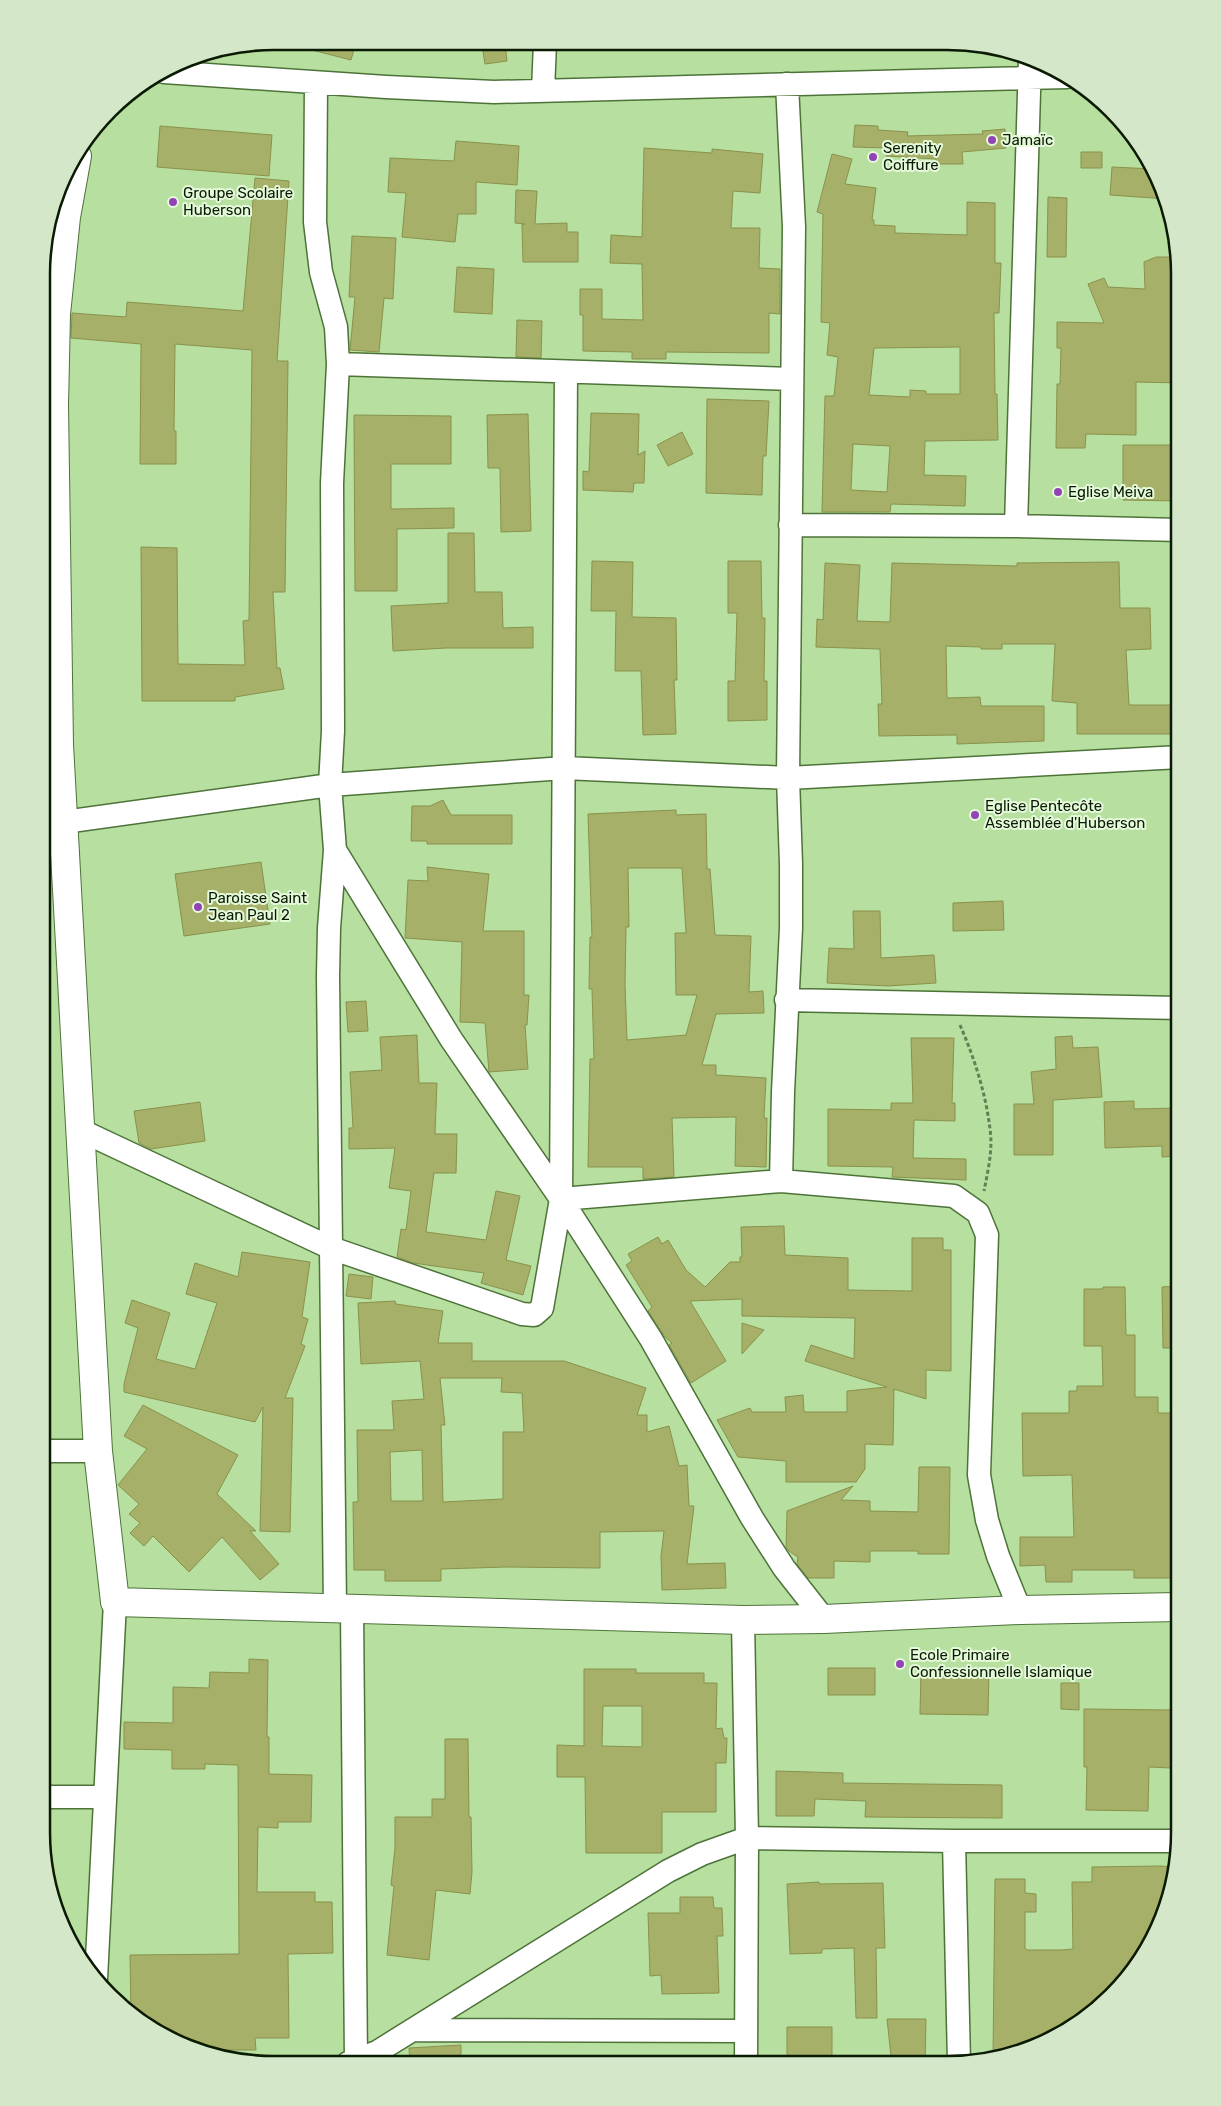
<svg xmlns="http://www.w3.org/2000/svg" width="1221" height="2106" font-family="Rubik,sans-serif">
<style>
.building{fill:#a6b068;stroke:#89924b;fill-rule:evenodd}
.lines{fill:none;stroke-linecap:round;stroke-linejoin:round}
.minor-casing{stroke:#4e7339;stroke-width:25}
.tertiary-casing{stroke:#4e7339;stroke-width:30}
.path{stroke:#637f54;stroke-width:3;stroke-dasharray:4 2.5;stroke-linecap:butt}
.minor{stroke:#fff;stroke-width:22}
.tertiary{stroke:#fff;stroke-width:28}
.poi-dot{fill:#9344b4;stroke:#e5fada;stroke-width:2}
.labels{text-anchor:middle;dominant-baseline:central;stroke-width:4;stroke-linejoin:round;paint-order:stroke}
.poi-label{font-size:15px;fill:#0b1a03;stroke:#e5fada;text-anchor:start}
.rim{fill:none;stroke:#0b1a03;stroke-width:2.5}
</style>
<rect width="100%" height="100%" fill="#b6dfa0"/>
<path class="building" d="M 304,41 L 356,42 L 351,60 L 304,48 Z
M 505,43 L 507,61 L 485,64 L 482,45 Z
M 855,125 L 878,126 L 878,130 L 908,132 L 907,136 L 983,134 L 982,131 L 1005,129 L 1006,148 L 962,152 L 963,164 L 936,164 L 936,159 L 886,156 L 886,148 L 853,147 Z
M 160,126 L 272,135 L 269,176 L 157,167 Z
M 456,141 L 519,146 L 517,185 L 476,182 L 476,214 L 458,214 L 455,242 L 402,237 L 406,193 L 388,192 L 390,158 L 454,161 Z
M 644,148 L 712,153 L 712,149 L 763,154 L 760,193 L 733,191 L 731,228 L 760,228 L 759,268 L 780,269 L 780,314 L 769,313 L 769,353 L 666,352 L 666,359 L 632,359 L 632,352 L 583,351 L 583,315 L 580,315 L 580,289 L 602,289 L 602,319 L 643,320 L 642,264 L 610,263 L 611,235 L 642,237 Z
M 1081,152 L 1102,152 L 1102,168 L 1081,168 Z
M 832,154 L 852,159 L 845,184 L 876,188 L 872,220 L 874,220 L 874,225 L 895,226 L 895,233 L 967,235 L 967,202 L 995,203 L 995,263 L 1001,263 L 999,313 L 994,313 L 995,394 L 997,394 L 998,440 L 925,441 L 924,475 L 966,476 L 965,506 L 891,504 L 890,512 L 822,512 L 825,396 L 834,396 L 838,357 L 827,355 L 830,323 L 821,322 L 823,214 L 817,212 ZM 960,347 L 960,394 L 926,394 L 926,391 L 910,390 L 910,397 L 869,395 L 874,348 ZM 853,444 L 890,446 L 887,492 L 851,490 Z
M 1112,167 L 1153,169 L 1167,199 L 1110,195 Z
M 255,178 L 289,181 L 277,361 L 288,361 L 285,592 L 273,592 L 277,668 L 280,668 L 284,689 L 235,697 L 235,701 L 142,701 L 141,547 L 177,548 L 178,664 L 245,665 L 243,621 L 249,620 L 252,350 L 175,344 L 174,431 L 176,431 L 176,464 L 140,464 L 141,344 L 71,338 L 72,313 L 126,317 L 127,302 L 243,311 Z
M 516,190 L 537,191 L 535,224 L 567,223 L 567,232 L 578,232 L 578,262 L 523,262 L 522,224 L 525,224 L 515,223 Z
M 1048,197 L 1067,198 L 1066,257 L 1047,257 Z
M 352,236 L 396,238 L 393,299 L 384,298 L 379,352 L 350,350 L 355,297 L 349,297 Z
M 1156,257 L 1177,257 L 1180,284 L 1180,383 L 1136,382 L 1136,435 L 1086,434 L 1085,448 L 1056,448 L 1057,384 L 1060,384 L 1061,348 L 1057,348 L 1057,322 L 1104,323 L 1088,284 L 1104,278 L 1108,287 L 1145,289 L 1144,262 Z
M 457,267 L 494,269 L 492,314 L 454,312 Z
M 517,320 L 542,321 L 541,358 L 516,357 Z
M 707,399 L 769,401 L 766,456 L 763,456 L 762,495 L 706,493 Z
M 591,413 L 639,414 L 638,455 L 645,451 L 644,483 L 634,483 L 633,492 L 583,490 L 583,471 L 589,472 Z
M 528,414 L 531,531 L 501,532 L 500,468 L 488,468 L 487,415 Z
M 354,415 L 451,416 L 451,464 L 391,464 L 391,509 L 454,508 L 454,528 L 397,529 L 397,591 L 355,591 Z
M 682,432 L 693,454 L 668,466 L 657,445 Z
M 1123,445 L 1180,445 L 1180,501 L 1123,500 Z
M 448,533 L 474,533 L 475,592 L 502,592 L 503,628 L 533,627 L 533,648 L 446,648 L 393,651 L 391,606 L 448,603 Z
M 592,561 L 633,562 L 632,617 L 676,618 L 677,680 L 674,680 L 676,734 L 643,735 L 641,671 L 615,671 L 616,611 L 591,611 Z
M 728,561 L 761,561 L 762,618 L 765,618 L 764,681 L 767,681 L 767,720 L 728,721 L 728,681 L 735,681 L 737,613 L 728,613 Z
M 1119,562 L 1120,608 L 1150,608 L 1151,649 L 1126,650 L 1129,705 L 1180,705 L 1180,734 L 1077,734 L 1077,703 L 1052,701 L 1055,644 L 1002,644 L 1002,649 L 981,649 L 981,647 L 946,646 L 947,698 L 980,697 L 981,706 L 1044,706 L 1044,741 L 957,744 L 957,735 L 879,736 L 878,704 L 882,704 L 880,649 L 816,647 L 817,619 L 823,620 L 825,563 L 860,565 L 857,621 L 890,622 L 892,563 L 1017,566 L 1017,563 Z
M 443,800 L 451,815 L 512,815 L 512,844 L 427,844 L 427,841 L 411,841 L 412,806 L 430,806 Z
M 676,810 L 676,815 L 706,814 L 707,869 L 710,869 L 715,935 L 751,936 L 749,992 L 763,991 L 764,1013 L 716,1014 L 702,1065 L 716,1065 L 716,1075 L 766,1078 L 764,1118 L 767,1118 L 766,1167 L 735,1166 L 736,1117 L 672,1118 L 674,1177 L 643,1179 L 643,1167 L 588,1167 L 590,1059 L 594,1059 L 592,989 L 589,989 L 590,937 L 592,937 L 588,814 ZM 628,868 L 682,868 L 686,933 L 675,933 L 676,995 L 697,995 L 686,1035 L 627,1040 L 625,985 L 626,927 L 629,927 Z
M 261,862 L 270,924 L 184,936 L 175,874 Z
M 427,867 L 489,874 L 483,931 L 524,931 L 524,995 L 529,995 L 527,1025 L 525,1025 L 528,1069 L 489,1072 L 485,1023 L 460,1022 L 462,942 L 405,938 L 408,880 L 428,881 Z
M 1003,901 L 1004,930 L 953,931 L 953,903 Z
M 853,911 L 880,911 L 881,958 L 934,955 L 936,983 L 888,986 L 827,983 L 829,948 L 854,949 Z
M 366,1001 L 368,1031 L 348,1032 L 346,1002 Z
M 417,1035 L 419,1083 L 437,1083 L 435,1134 L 457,1134 L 456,1173 L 434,1173 L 426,1232 L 486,1240 L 496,1191 L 520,1196 L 506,1260 L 531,1266 L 523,1295 L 481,1283 L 484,1273 L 413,1263 L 397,1257 L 401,1229 L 406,1230 L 411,1191 L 389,1188 L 395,1148 L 349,1149 L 349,1128 L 353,1128 L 350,1072 L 382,1070 L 380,1037 Z
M 1072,1036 L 1073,1048 L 1098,1047 L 1102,1097 L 1053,1100 L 1053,1155 L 1014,1155 L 1014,1104 L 1034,1104 L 1031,1072 L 1056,1069 L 1055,1037 Z
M 911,1038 L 954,1038 L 952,1103 L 955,1103 L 955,1121 L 914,1120 L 913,1158 L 966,1159 L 966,1180 L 892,1177 L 893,1167 L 828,1166 L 828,1109 L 891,1110 L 891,1103 L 913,1103 Z
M 1134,1101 L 1134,1109 L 1179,1108 L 1179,1156 L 1162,1157 L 1162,1146 L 1105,1148 L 1104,1102 Z
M 200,1102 L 205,1141 L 151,1149 L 139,1143 L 134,1111 Z
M 784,1226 L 785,1255 L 848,1258 L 848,1290 L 912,1291 L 912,1238 L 943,1238 L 943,1250 L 951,1250 L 951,1371 L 926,1370 L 926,1399 L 894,1389 L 893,1445 L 865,1444 L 865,1469 L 856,1482 L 786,1482 L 786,1461 L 738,1457 L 717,1420 L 750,1408 L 752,1412 L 786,1412 L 785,1397 L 803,1395 L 804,1412 L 847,1412 L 847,1391 L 887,1387 L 805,1361 L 811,1345 L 854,1359 L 855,1318 L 742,1316 L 742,1299 L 690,1301 L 726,1361 L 691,1383 L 669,1345 L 672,1343 L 665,1337 L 648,1311 L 652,1307 L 626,1265 L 632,1261 L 628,1254 L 658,1237 L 662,1244 L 668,1240 L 686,1270 L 705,1287 L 730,1262 L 740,1262 L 740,1257 L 742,1257 L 741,1227 Z
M 242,1252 L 310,1262 L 302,1317 L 308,1319 L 301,1344 L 305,1346 L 285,1398 L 293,1398 L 290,1532 L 260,1531 L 263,1407 L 255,1422 L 124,1392 L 124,1384 L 138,1328 L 125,1323 L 132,1300 L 170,1313 L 156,1359 L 195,1369 L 217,1303 L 186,1294 L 195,1263 L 238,1277 Z
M 349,1274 L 373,1277 L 371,1299 L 346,1296 Z
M 1179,1286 L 1179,1348 L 1163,1348 L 1162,1287 Z
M 1103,1287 L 1125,1287 L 1126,1335 L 1135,1335 L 1135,1397 L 1158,1397 L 1158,1413 L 1179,1413 L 1179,1502 L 1174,1502 L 1174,1535 L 1179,1535 L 1179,1569 L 1177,1569 L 1177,1578 L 1134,1578 L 1134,1570 L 1072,1570 L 1072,1582 L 1046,1582 L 1045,1565 L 1020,1566 L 1020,1537 L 1074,1537 L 1072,1475 L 1023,1476 L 1022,1413 L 1069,1413 L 1069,1391 L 1077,1391 L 1077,1386 L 1103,1386 L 1102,1346 L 1084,1346 L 1084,1289 L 1103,1289 Z
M 395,1301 L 396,1304 L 443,1311 L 438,1343 L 472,1343 L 472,1361 L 564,1361 L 646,1388 L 637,1415 L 647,1415 L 647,1432 L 669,1426 L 679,1466 L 687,1465 L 689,1506 L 694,1506 L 687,1564 L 725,1563 L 726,1588 L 662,1590 L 661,1556 L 664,1531 L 600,1532 L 600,1568 L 505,1567 L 441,1569 L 441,1581 L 385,1581 L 385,1570 L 354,1570 L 353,1502 L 358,1502 L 357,1430 L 394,1430 L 392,1401 L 424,1399 L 420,1361 L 361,1364 L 358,1303 ZM 440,1378 L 502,1378 L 501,1392 L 522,1393 L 524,1432 L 503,1432 L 503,1499 L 443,1502 L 441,1425 L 445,1425 ZM 422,1450 L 423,1501 L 391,1501 L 390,1452 Z
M 742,1323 L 764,1330 L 742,1354 Z
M 143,1405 L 238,1455 L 217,1494 L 256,1531 L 250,1531 L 279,1564 L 260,1580 L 222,1537 L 189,1572 L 153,1536 L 144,1546 L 130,1533 L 140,1523 L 129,1514 L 139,1504 L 118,1485 L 147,1449 L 124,1436 Z
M 919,1467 L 950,1467 L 949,1554 L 918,1554 L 918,1551 L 870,1551 L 870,1562 L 834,1561 L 834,1578 L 808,1578 L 797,1564 L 798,1557 L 789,1551 L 786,1547 L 787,1511 L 853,1486 L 841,1500 L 870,1501 L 870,1511 L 918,1512 Z
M 249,1659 L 268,1660 L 267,1737 L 269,1737 L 269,1774 L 312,1775 L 311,1822 L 278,1822 L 278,1828 L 258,1827 L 257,1892 L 315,1892 L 315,1902 L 332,1902 L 333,1953 L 288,1954 L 289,2038 L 255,2038 L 256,2050 L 197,2050 L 185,2047 L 131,2013 L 130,1955 L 239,1954 L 238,1765 L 205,1764 L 205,1769 L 172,1769 L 172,1750 L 124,1749 L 124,1722 L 173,1723 L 173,1687 L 209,1688 L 210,1672 L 249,1673 Z
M 828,1668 L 875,1668 L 875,1695 L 828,1695 Z
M 584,1669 L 636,1669 L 636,1673 L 704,1673 L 704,1683 L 717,1683 L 716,1729 L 722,1728 L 724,1738 L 727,1738 L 726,1763 L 716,1763 L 716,1812 L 662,1812 L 662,1853 L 586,1853 L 585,1777 L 557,1777 L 557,1745 L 584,1746 ZM 603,1706 L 642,1706 L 642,1747 L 602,1746 Z
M 921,1671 L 989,1671 L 988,1715 L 920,1714 Z
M 1061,1683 L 1079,1683 L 1079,1710 L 1061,1709 Z
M 1084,1709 L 1171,1710 L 1171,1768 L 1149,1767 L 1148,1811 L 1086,1810 L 1087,1767 L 1084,1767 Z
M 445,1739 L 468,1739 L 469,1817 L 471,1817 L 472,1872 L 470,1894 L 436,1890 L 429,1960 L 387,1955 L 394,1886 L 391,1885 L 395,1848 L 395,1817 L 432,1817 L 432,1799 L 445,1799 Z
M 776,1771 L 843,1773 L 843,1783 L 1002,1785 L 1002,1818 L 865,1817 L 866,1801 L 815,1799 L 814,1816 L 776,1816 Z
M 1160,1866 L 1175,1867 L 1162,1921 L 1131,1974 L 1088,2017 L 1022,2052 L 993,2057 L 995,1879 L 1025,1879 L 1025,1893 L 1036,1894 L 1036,1912 L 1025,1912 L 1025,1948 L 1027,1950 L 1061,1950 L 1073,1949 L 1072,1882 L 1092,1882 L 1092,1867 Z
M 819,1882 L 819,1884 L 883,1883 L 885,1948 L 876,1948 L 877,2018 L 856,2018 L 854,1948 L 822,1949 L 822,1953 L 790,1954 L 787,1884 Z
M 680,1897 L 713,1897 L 714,1908 L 722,1908 L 723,1936 L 717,1936 L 719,1993 L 662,1994 L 661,1975 L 650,1976 L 648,1913 L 680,1913 Z
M 887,2019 L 926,2019 L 925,2065 L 892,2065 Z
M 787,2027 L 832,2027 L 832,2064 L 787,2064 Z
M 461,2045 L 461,2063 L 410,2063 L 409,2048 Z"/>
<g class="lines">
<defs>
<path id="minor" d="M 164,72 L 386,87 L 494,92 L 1067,77
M 316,83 L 315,222 L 321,272 L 336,327 L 338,364 L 332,483 L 333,731 L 330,785 L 335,850 L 451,1039 L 561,1199 L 651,1339 L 752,1518 L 784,1568 L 824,1619
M 543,91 L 545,43
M 338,364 L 792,379
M 790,525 L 1016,526 L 1180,530
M 1016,526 L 1030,59
M 64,822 L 330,785 L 564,768 L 788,778 L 1180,757
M 786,1000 L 1180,1008
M 80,1130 L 331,1248 L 522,1314 L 534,1315 L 542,1308 L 561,1199 L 566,372
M 781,1181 L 783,1092 L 791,928 L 791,864 L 788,778 L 794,227 L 787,84
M 561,1199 L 781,1181 L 954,1196 L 978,1213 L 987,1235 L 979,1475 L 987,1520 L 998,1556 L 1020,1610
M 42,1451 L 98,1451
M 335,1608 L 328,976 L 329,928 L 335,850
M 352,1609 L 356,2063
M 743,1620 L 747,1838 L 746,2064
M 41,1797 L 105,1797
M 954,1841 L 959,2063
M 96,1979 L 115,1602
M 413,2030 L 746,2031
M 348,2063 L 377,2052 L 668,1871 L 702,1854 L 747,1838 L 954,1841 L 1179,1841"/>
<path id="tertiary" d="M 77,156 L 66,217 L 56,314 L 54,405 L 59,745 L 98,1451 L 115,1602 L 743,1620 L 824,1619 L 1020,1610 L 1179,1607"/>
</defs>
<use href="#minor" class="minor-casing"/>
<use href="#tertiary" class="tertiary-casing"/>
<path class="path" d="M 960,1025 C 974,1057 986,1094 990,1129 C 993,1149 988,1171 984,1191"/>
<use href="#minor" class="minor"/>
<use href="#tertiary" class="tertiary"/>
</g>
<g class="poi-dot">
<circle cx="992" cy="140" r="5"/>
<circle cx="873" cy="157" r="5"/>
<circle cx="173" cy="202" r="5"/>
<circle cx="1058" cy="492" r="5"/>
<circle cx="975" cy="815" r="5"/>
<circle cx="198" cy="907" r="5"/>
<circle cx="900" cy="1664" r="5"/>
</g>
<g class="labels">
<g class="poi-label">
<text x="1002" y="140">Jamaïc</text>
<text x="883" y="148">Serenity<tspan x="883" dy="17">Coiffure</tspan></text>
<text x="183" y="193">Groupe Scolaire<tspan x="183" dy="17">Huberson</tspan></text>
<text x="1068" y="492">Eglise Meiva</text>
<text x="985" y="806">Eglise Pentecôte<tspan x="985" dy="17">Assemblée d'Huberson</tspan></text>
<text x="208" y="898">Paroisse Saint<tspan x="208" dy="17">Jean Paul 2</tspan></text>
<text x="910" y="1655">Ecole Primaire<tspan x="910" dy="17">Confessionnelle Islamique</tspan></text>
</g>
</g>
<path d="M0 0H1221V2106H0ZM274 50H947A224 224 0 0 1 1171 274V1832A224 224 0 0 1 947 2056H274A224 224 0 0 1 50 1832V274A224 224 0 0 1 274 50Z" fill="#d4e8c9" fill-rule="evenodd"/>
<path class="rim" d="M274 50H947A224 224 0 0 1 1171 274V1832A224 224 0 0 1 947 2056H274A224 224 0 0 1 50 1832V274A224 224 0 0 1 274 50Z"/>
</svg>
